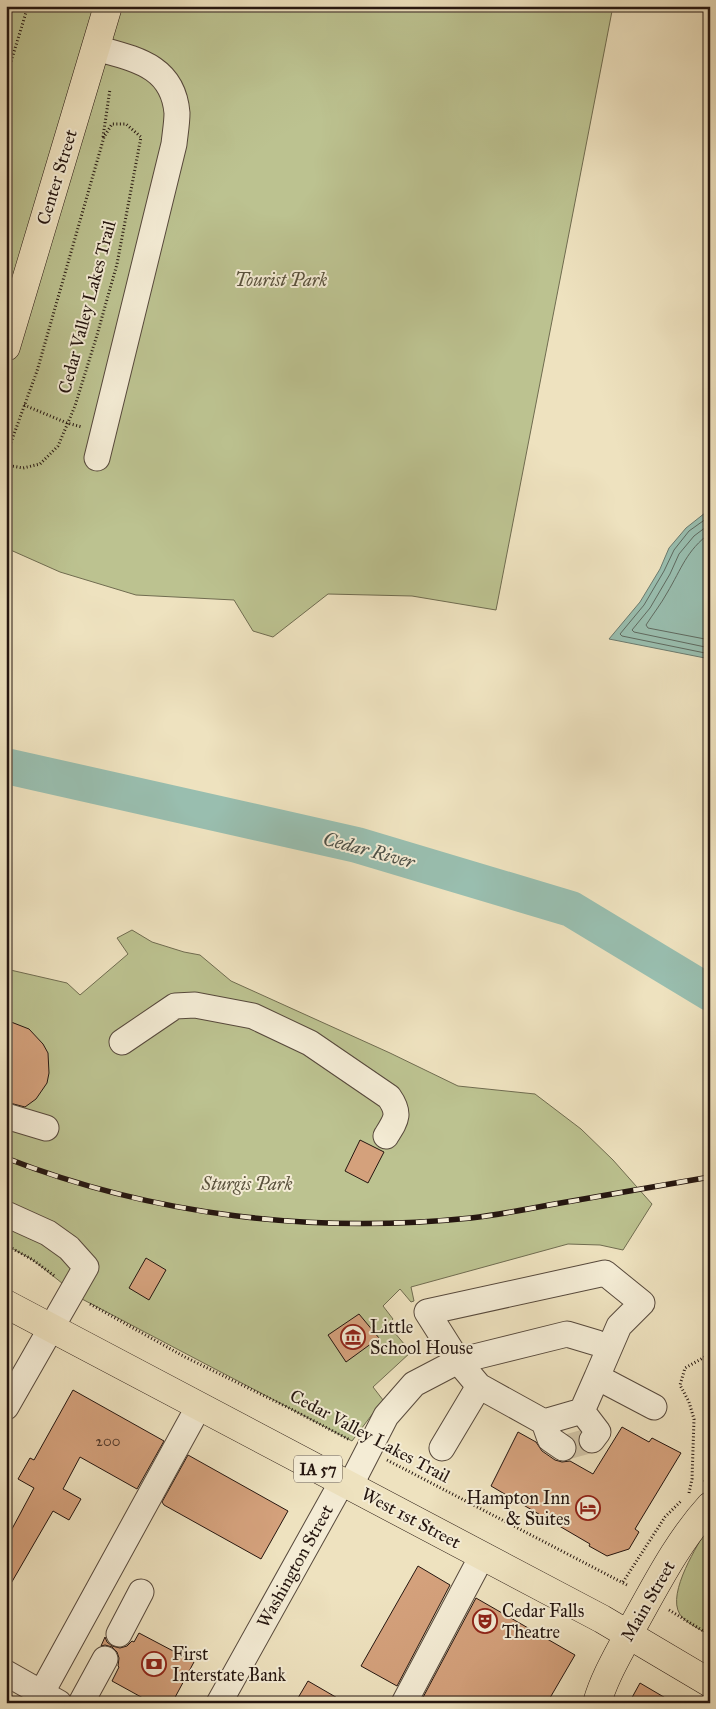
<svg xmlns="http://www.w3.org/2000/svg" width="716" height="1709" font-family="'IM FELL Great Primer',serif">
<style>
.green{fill:#bcc290;stroke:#706c50}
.water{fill:#99beaf;stroke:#6b7b6f}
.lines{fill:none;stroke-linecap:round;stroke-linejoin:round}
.shore{stroke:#5f6a60;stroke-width:1}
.river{stroke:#99beaf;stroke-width:36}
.building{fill:#d4a17c;stroke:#251610}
.minor-tunnel{stroke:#d0c3a5;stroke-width:25;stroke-dasharray:25 12;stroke-linecap:butt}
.minor-casing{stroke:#57493c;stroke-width:27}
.major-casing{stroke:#251610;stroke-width:29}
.path{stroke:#251610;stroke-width:3;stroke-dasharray:1 2.5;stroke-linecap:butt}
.minor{stroke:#f4ecd5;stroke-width:25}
.major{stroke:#eee2bf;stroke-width:28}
.rail-casing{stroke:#251610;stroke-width:5.5}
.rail{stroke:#f4ecd5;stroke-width:4;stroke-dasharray:11;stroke-linecap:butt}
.labels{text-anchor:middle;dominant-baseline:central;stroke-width:4;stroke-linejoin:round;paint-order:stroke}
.number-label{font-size:15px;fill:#51392b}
.shield{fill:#f4ecd5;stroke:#63564b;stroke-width:1}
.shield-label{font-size:16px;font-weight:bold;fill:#251610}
.street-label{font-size:18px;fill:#251610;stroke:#f4ecd5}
.park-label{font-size:18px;font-style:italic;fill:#5a523d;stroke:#f4ecd5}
.poi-label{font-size:18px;fill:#251610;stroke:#f4ecd5;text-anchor:start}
.water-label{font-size:19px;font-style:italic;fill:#4e5148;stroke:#f4ecd5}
</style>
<rect width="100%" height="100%" fill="#eee2bf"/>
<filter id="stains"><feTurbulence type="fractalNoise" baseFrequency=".004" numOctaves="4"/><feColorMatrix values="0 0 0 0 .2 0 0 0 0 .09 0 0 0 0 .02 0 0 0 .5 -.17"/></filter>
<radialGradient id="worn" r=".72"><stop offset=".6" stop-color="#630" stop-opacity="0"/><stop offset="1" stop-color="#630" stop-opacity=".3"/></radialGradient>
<path class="green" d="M 6,6 L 613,6 L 496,610 L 412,596 L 328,594 L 273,637 L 253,631 L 234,600 L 136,595 L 60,572 L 6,548 Z
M 132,930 L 152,942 L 184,952 L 200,955 L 231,981 L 390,1053 L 458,1086 L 535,1094 L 581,1129 L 613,1160 L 652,1204 L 623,1250 L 600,1245 L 568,1244 L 411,1287 L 414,1301 L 411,1302 L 400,1289 L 383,1306 L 393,1319 L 388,1325 L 411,1352 L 373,1387 L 383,1400 L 352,1441 L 82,1299 L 33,1260 L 6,1245 L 6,969 L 67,983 L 80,995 L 128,954 L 117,938 Z
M 710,1527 L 710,1635 C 701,1630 690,1625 683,1618 C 663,1600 695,1550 705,1532 Z"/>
<path class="water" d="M 710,509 L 710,659 L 609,639 L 640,602 L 660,569 L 669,548 L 686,528 Z"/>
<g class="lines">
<path class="shore" d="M 710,516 L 689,531 L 674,550 L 664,571 L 644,605 L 620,634 L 622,636 L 710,654
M 710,524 L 694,536 L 679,554 L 670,574 L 650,608 L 632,630 L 634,632 L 710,648
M 710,533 C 686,551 682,568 667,593 C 661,604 653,614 646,625 L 648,628 L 710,640"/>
<path class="river" d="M 6,766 L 357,845 L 571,909 L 710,993"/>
</g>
<path class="building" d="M 6,1020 L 29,1029 L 43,1044 L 48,1053 L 49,1073 L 47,1083 L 36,1099 L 25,1107 L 6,1102 Z
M 360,1140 L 384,1152 L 368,1183 L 345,1171 Z
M 146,1258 L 166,1270 L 149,1300 L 129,1288 Z
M 359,1314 L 379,1338 L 346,1362 L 328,1335 Z
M 73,1390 L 164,1441 L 137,1489 L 80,1457 L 63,1489 L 81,1499 L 69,1520 L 53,1511 L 6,1592 L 6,1540 L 34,1488 L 18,1479 L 30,1458 L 34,1460 Z
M 622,1427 L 649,1442 L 652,1438 L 681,1453 L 635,1529 L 639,1532 L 629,1549 L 607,1556 L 589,1546 L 590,1544 L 491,1486 L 518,1432 L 536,1442 L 542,1451 L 555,1460 L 562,1462 L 570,1461 L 593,1474 Z
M 188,1455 L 288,1511 L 261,1559 L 164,1505 L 162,1502 Z
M 418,1566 L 450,1585 L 397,1686 L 361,1666 Z
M 476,1598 L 575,1655 L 547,1703 L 420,1703 Z
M 139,1633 L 194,1662 L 172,1703 L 152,1703 L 112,1681 L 119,1667 L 118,1666 L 119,1658 L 117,1652 L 112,1647 L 105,1645 L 101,1646 L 105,1637 L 107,1642 L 112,1646 L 120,1648 L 127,1646 L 132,1641 L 134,1642 Z
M 308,1681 L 346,1703 L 295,1703 Z
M 640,1683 L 674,1703 L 629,1703 Z"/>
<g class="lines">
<path class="minor-tunnel" d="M 563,1448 L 592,1440"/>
<defs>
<path id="minor" d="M 96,48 C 134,59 173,65 177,113 C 177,123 175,134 174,144 L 97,458
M 122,1042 L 175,1006 L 195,1005 L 253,1016 L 310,1043 L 389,1097 C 401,1114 396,1120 386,1136
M 6,1116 L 46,1128
M 6,1214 L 48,1233 L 69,1248 L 86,1267 L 6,1407
M 479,1386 L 544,1422 L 582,1411 L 597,1377 L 654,1407
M 582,1411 L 598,1432 L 592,1440
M 544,1422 L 550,1439 L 563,1448
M 442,1448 L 479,1386 L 458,1361 L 427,1312 L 605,1273 L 642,1303 L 619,1326 L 597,1377
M 350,1486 L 386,1416 L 414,1384 L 458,1361 L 567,1334 L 597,1343
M 119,1634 L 141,1592
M 6,1673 L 59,1703
M 36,1703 L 199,1406
M 81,1703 L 105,1659
M 219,1703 L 342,1482
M 404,1703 L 482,1556"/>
<path id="major" d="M 6,347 L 108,6
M 6,1304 L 602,1619 L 710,1683
M 597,1703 C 605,1675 620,1652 633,1626 C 656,1585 678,1541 710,1506"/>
</defs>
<use href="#minor" class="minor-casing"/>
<use href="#major" class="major-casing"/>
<path class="path" d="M 6,78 L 28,6
M 103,137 L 110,89
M 24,405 L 67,423 L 82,427
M 6,456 L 37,371 L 104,137 L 112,124 L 126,124 L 141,137 L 117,264 L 97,335 L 75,406 L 58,446 L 40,464 L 23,468 L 6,465
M 6,1245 L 33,1260 L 56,1277
M 90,1304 L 185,1357 L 291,1409 L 350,1440
M 387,1460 L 629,1586
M 704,1482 L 710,1478
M 689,1493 L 692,1479 L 694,1419 L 689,1402 L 680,1385 L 685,1368 L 710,1354
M 623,1582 L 665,1517 L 682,1500
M 669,1610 L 710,1635"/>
<use href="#minor" class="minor"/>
<use href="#major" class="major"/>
<defs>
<path id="rail" d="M 6,1158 C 154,1216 314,1234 471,1218 C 497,1215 523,1210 549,1205 C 603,1196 656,1186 710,1177"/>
</defs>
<use href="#rail" class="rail-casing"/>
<use href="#rail" class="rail"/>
</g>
<defs>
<symbol id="museum-ring" viewBox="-11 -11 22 22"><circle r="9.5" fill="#f4ecd5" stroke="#8f2418" stroke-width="1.5"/><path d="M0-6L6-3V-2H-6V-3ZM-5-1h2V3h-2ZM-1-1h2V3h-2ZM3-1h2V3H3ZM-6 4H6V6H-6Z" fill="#8f2418"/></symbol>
<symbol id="hotel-ring" viewBox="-11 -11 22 22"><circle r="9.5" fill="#f4ecd5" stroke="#8f2418" stroke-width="1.5"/><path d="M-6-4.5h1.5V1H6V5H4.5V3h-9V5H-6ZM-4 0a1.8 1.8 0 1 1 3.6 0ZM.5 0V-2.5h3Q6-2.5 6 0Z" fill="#8f2418"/></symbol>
<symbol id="theatre-ring" viewBox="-11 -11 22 22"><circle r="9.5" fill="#f4ecd5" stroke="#8f2418" stroke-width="1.5"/><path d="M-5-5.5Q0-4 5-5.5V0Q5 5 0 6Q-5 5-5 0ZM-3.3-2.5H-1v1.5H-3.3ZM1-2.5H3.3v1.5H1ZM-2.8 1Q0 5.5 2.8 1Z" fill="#8f2418"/></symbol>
<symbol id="bank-ring" viewBox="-11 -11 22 22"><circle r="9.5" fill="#f4ecd5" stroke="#8f2418" stroke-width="1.5"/><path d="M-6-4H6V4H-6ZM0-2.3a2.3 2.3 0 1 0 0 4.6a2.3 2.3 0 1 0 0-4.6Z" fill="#8f2418"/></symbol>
</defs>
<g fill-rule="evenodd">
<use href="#museum-ring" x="339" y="1323" width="28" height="28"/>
<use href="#hotel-ring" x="574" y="1494" width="28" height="28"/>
<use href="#theatre-ring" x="471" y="1607" width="28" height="28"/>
<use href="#bank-ring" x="140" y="1650" width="28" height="28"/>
</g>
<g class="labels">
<g class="number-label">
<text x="108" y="1441">200</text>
</g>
<rect class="shield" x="294" y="1455.5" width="48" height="27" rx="4"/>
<g class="shield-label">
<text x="318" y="1469">IA 57</text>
</g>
<g class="street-label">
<text transform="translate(57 177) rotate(-73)">Center Street</text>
<text transform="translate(87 307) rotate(-75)">Cedar Valley Lakes Trail</text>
<text transform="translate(370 1436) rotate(28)">Cedar Valley Lakes Trail</text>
<text transform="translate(411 1518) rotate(28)">West 1st Street</text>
<text transform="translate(295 1566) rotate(-61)">Washington Street</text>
<text transform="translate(648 1601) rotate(-60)">Main Street</text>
</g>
<g class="park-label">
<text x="281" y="280">Tourist Park</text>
<text x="247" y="1184">Sturgis Park</text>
</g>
<g class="poi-label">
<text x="370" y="1327">Little<tspan x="370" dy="21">School House</tspan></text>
<text x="570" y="1498" text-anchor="end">Hampton Inn<tspan x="570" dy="21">&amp; Suites</tspan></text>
<text x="502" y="1611">Cedar Falls<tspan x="502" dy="21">Theatre</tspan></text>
<text x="172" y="1654">First<tspan x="172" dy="21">Interstate Bank</tspan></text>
</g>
<g class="water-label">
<text transform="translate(369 850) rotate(15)">Cedar River</text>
</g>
</g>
<rect width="716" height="1709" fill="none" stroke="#eee2bf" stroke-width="25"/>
<rect x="8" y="8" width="701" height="1694" fill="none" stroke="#251610" stroke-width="2.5"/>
<rect x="12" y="12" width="691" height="1684" fill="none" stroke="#251610"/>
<rect width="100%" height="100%" filter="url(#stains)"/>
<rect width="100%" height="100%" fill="url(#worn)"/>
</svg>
